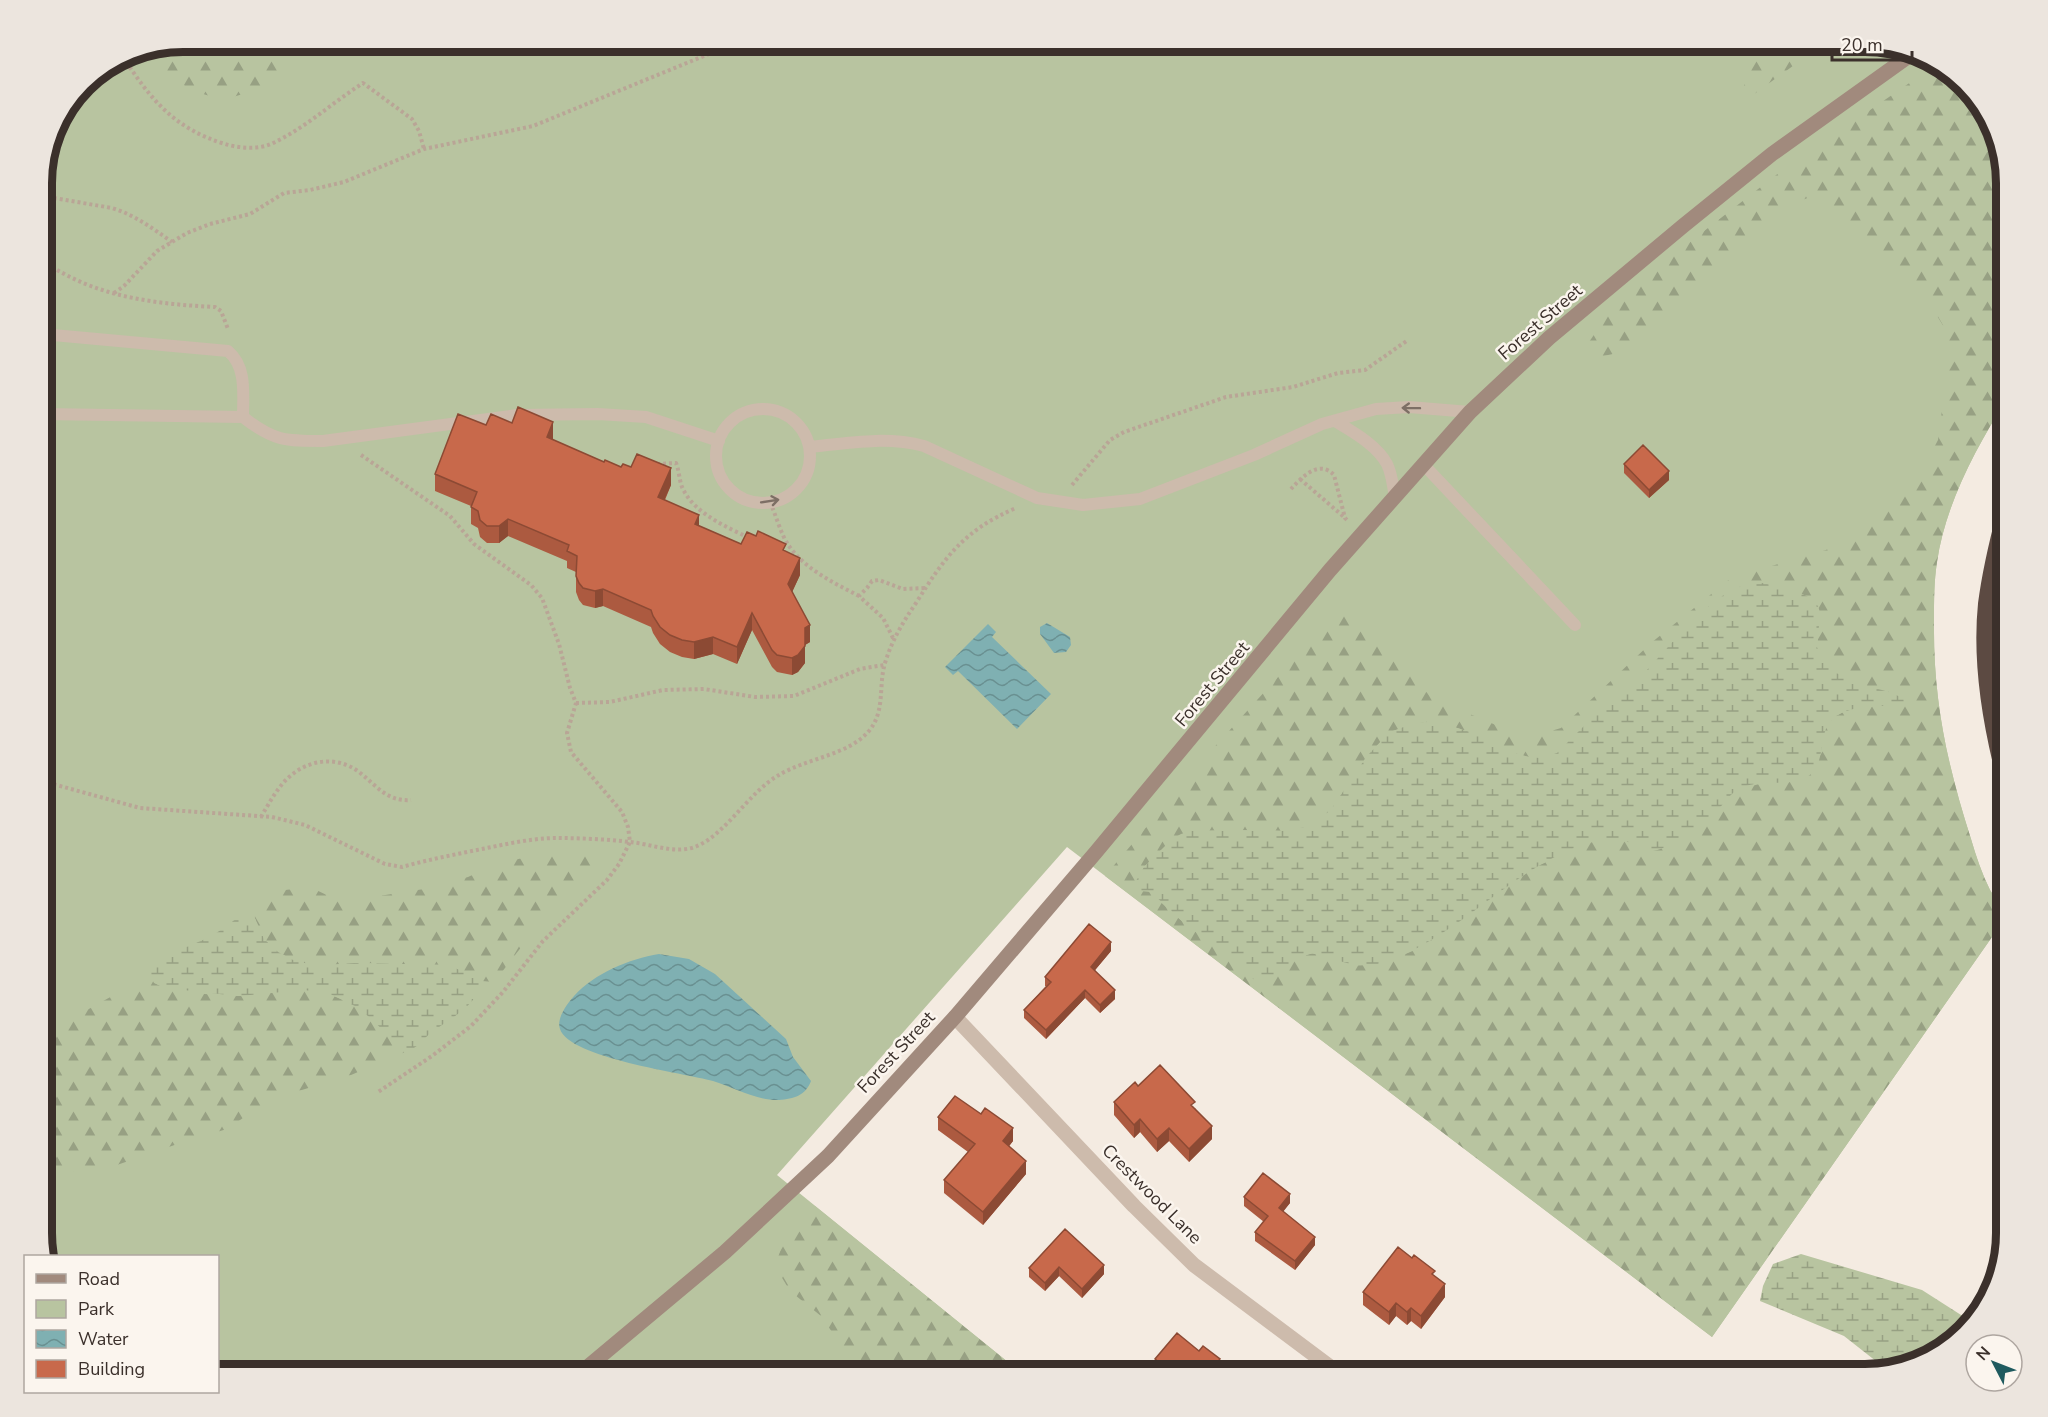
<svg xmlns="http://www.w3.org/2000/svg" width="2048" height="1417" font-family="'Nunito Sans',sans-serif">
<style>
.green{fill:#b8c4a0}
.forest{fill:url(#forest-firs);fill-rule:evenodd}
.wetland{fill:url(#wetland-marsh)}
.water{fill:url(#water-waves)}
.lines{fill:none;stroke-linecap:round;stroke-linejoin:round}
.path{stroke:#b9a596;stroke-width:4;stroke-dasharray:3 3;stroke-linecap:butt}
.lane{stroke:#cdbbac;stroke-width:12}
.street{stroke:#cdbbac;stroke-width:15}
.secondary{stroke:#a18a7d;stroke-width:15}
.highway{stroke:#5c4a42;stroke-width:18}
.wall{fill:#ac5a40}
.shaded-wall{fill:#8c4a34}
.building{fill:#c8694b;stroke:#8c4a34;stroke-width:1.5}
.oneway{stroke:#7d6f65}
.labels{text-anchor:middle;dominant-baseline:central;stroke-width:5;stroke-linejoin:round;paint-order:stroke}
.street-label{font-size:18px;fill:#3b302b;stroke:#fbf5ee}
.rim{fill:none;stroke:#3b302b;stroke-width:8}
</style>
<defs>
<pattern id="forest-firs" width="22" height="20" patternUnits="userSpaceOnUse" patternTransform="scale(1.5)"><rect width="22" height="20" fill="#b8c4a0"/><path d="M5 1l3.5 6h-7zM16 11l3.5 6h-7z" fill="#97a083"/></pattern>
<pattern id="wetland-marsh" width="20" height="14" patternUnits="userSpaceOnUse" patternTransform="scale(1.5)"><rect width="20" height="14" fill="#b8c4a0"/><path d="M1 5h8M5 5V1M11 12h8M15 12V8" fill="none" stroke="#97a083"/></pattern>
<pattern id="water-waves" width="16" height="10" patternUnits="userSpaceOnUse" patternTransform="scale(1.5)"><rect width="16" height="10" fill="#7fb0b2"/><path d="M0 5q4-4 8 0t8 0" fill="none" stroke="#699091"/></pattern>
</defs>
<rect width="100%" height="100%" fill="#f4ebe1"/>
<path class="green" d="M 184,42 L 1864,42 L 1943,66 L 1987,113 L 2006,183 L 2006,400 C 1976,448 1945,505 1937,562 C 1934,581 1934,601 1934,621 C 1933,700 1947,764 1971,839 C 1976,856 1982,874 1990,890 C 1995,899 2004,907 2006,917 L 1712,1337 L 1067,847 L 777,1175 L 1024,1375 L 218,1375 L 218,1256 L 47,1256 L 42,1242 L 42,175 L 56,121 L 84,83 L 130,53 Z"/>
<path class="forest" d="M 184,42 L 309,42 L 291,63 L 259,89 L 223,100 L 190,90 L 158,64 L 149,50 Z
M 1762,42 L 1826,42 L 1735,108 Z
M 1937,64 L 1943,66 L 1987,113 L 2006,183 L 2006,400 C 1976,448 1945,505 1937,562 C 1934,581 1934,601 1934,621 C 1933,700 1947,764 1971,839 C 1976,856 1982,874 1990,890 C 1995,899 2004,907 2006,917 L 1712,1337 L 1105,876 L 1209,753 L 1337,612 L 1349,610 L 1432,698 L 1517,734 L 1541,734 L 1561,728 L 1651,643 L 1731,578 L 1826,550 L 1876,516 L 1927,461 L 1938,440 L 1944,395 L 1944,327 L 1929,303 L 1864,235 L 1825,205 L 1810,197 L 1792,204 L 1631,350 L 1599,357 L 1589,342 L 1611,310 L 1663,263 L 1780,172 ZM 1762,583 L 1800,594 L 1819,630 L 1817,648 L 1824,659 L 1838,674 L 1871,688 L 1900,695 L 1908,702 C 1886,709 1840,702 1826,726 C 1822,732 1819,759 1817,767 L 1787,783 L 1768,782 L 1743,788 L 1733,793 L 1719,808 L 1642,851 L 1627,842 L 1612,838 L 1592,842 L 1533,868 L 1460,922 L 1415,950 L 1384,963 L 1353,966 L 1313,953 L 1298,958 L 1285,968 L 1255,981 C 1236,958 1210,942 1186,924 C 1168,911 1154,894 1136,881 L 1144,867 L 1160,851 L 1191,831 L 1261,830 L 1288,831 L 1307,826 L 1330,811 L 1367,756 L 1390,732 L 1412,725 L 1435,721 L 1470,732 L 1514,753 L 1529,757 L 1542,758 L 1557,753 L 1600,710 L 1648,669 L 1696,616 L 1729,592 L 1745,585 Z
M 580,852 L 605,854 C 592,882 566,898 545,920 C 526,939 511,961 494,982 L 482,981 L 449,965 L 354,963 L 316,966 L 293,960 L 278,952 L 264,939 L 254,916 L 277,891 L 310,887 L 337,900 L 366,898 L 424,889 L 468,877 L 496,864 L 537,855 Z
M 150,975 C 150,976 154,982 155,983 C 164,991 227,997 241,996 C 262,995 285,989 306,990 C 336,992 362,1008 382,1029 C 390,1037 396,1047 405,1052 L 351,1075 L 269,1100 L 227,1129 L 186,1141 L 91,1174 L 42,1166 L 42,1035 Z
M 815,1206 L 1024,1375 L 846,1375 L 841,1345 L 821,1316 L 790,1291 L 775,1266 L 785,1237 Z"/>
<path class="wetland" d="M 1762,583 C 1776,586 1805,592 1815,602 C 1826,614 1815,633 1817,647 C 1819,656 1830,667 1837,673 C 1858,689 1889,686 1909,703 C 1888,707 1855,704 1838,715 C 1812,731 1832,766 1803,779 C 1780,788 1756,776 1733,793 C 1727,798 1723,805 1717,810 C 1699,825 1677,846 1653,851 C 1642,852 1637,846 1628,842 C 1617,837 1603,838 1592,842 C 1513,865 1462,936 1385,962 C 1364,969 1348,964 1328,957 C 1322,956 1316,953 1310,954 C 1293,956 1284,974 1269,980 C 1265,981 1259,981 1255,981 L 1246,970 L 1184,923 L 1151,892 L 1140,891 L 1136,881 L 1144,867 L 1172,839 L 1181,834 L 1191,831 L 1234,830 L 1288,831 L 1308,826 L 1330,811 L 1367,756 L 1390,732 L 1412,724 L 1435,721 L 1470,732 L 1514,753 L 1529,757 L 1542,758 L 1557,753 L 1600,710 L 1648,669 L 1696,616 L 1729,591 L 1745,585 Z
M 246,913 L 254,916 L 264,939 L 278,952 L 293,960 L 316,966 L 354,963 L 449,965 L 482,981 C 477,1006 451,1018 432,1032 C 421,1040 419,1048 405,1052 L 399,1048 L 374,1021 L 357,1007 L 332,995 L 305,990 L 238,996 L 165,988 L 154,983 L 150,975 C 158,953 194,946 213,935 C 225,928 234,919 246,913 Z
M 1801,1254 L 1922,1290 L 1972,1322 L 1935,1356 L 1886,1369 L 1844,1336 L 1760,1301 L 1763,1286 L 1773,1264 Z"/>
<path class="water" d="M 1047,623 L 1070,637 L 1071,645 L 1066,652 L 1054,653 L 1040,634 L 1040,627 Z
M 988,624 L 996,632 L 992,637 L 1051,694 L 1017,729 L 958,671 L 953,675 L 945,667 Z
M 659,954 L 689,959 L 715,974 L 786,1039 L 793,1057 L 811,1081 C 806,1095 794,1099 779,1100 C 757,1101 733,1087 713,1081 C 684,1073 569,1058 560,1029 C 556,1018 568,1003 574,996 C 595,973 629,959 659,954 Z"/>
<g class="lines">
<path class="path" d="M 123,57 C 151,100 175,129 225,144 C 239,148 257,150 271,144 C 304,129 332,103 363,83 L 412,119 L 419,131 L 424,149
M 42,196 L 112,208 C 135,215 152,228 172,242
M 42,260 C 93,297 155,304 215,307 L 221,311 L 228,329
M 42,273 L 42,293
M 114,293 L 124,286 L 157,251 L 187,233 L 210,224 L 250,214 L 284,193 L 310,190 L 344,182 L 424,149 L 533,126 L 738,42
M 361,455 L 450,516 L 474,544 L 531,585 L 542,598 L 559,644 L 570,688 L 576,703 L 567,733 L 571,752 L 622,812 L 628,827 L 630,842 L 619,864 L 607,880 L 543,941 L 503,992 L 471,1026 L 432,1056 L 378,1092
M 657,464 L 676,463 C 680,473 679,483 684,491 C 696,514 727,527 749,538
M 1300,479 L 1344,517
M 1072,485 L 1110,440 L 1124,432 L 1226,397 L 1293,387 L 1338,373 L 1365,370 L 1408,340
M 1291,489 C 1302,477 1319,459 1334,475 L 1345,518 L 1348,521
M 770,502 C 776,515 781,535 789,546 C 805,569 834,583 859,596
M 893,638 L 883,618 L 859,596 L 867,588 L 872,581 L 879,580 L 903,589 L 925,588
M 576,703 L 610,702 L 663,690 L 704,689 L 755,697 L 794,696 L 860,669 L 884,665
M 42,781 L 140,808 L 272,817 L 305,825 L 385,864 L 402,867 C 427,860 452,855 477,850 C 502,845 527,839 553,838 C 578,838 605,839 630,842 C 651,844 677,855 697,846 C 726,834 750,791 779,775 C 805,759 848,755 868,732 C 886,712 878,686 885,663 C 892,640 903,622 916,603 C 945,557 964,530 1016,508
M 261,817 C 268,805 275,792 284,782 C 304,760 335,754 359,772 C 376,785 387,802 411,800"/>
<path class="lane" d="M 42,334 L 228,351 C 247,367 243,394 243,417
M716 456a47 47 0 1 1 94 0a47 47 0 1 1-94 0Z
M 42,414 L 243,417 C 273,441 285,441 323,441 L 517,415 L 598,414 L 646,417 L 719,441
M 1335,421 C 1353,432 1377,445 1387,464 C 1392,474 1393,487 1395,497
M 809,447 C 848,443 886,436 924,446 L 1037,498 L 1083,505 L 1140,499 L 1254,455 L 1322,424 L 1376,409 L 1409,407 L 1470,412
M 1424,465 L 1575,625"/>
<path class="street" d="M 955,1017 L 1134,1206 L 1194,1265 L 1341,1375"/>
<path class="secondary" d="M 578,1375 L 725,1252 L 828,1156 L 955,1017 L 1096,852 L 1330,570 L 1470,412 L 1549,338 L 1683,226 L 1772,154 L 1909,56"/>
<path class="highway" d="M 2006,513 C 1998,543 1991,573 1987,604 C 1981,663 1991,722 2006,779"/>
</g>
<path class="wall" d="M 486,425 L 553,439 L 553,440 L 604,462 L 671,485 L 665,500 L 699,526 L 741,544 L 786,552 L 800,575 L 792,592 L 810,642 L 805,645 L 805,663 L 798,672 L 792,675 L 777,672 L 772,667 L 752,630 L 737,664 L 713,654 L 694,659 L 682,657 L 670,652 L 660,644 L 653,633 L 651,627 L 603,606 L 595,608 L 583,605 L 579,600 L 576,592 L 576,572 L 567,568 L 567,561 L 508,536 L 499,543 L 487,543 L 480,537 L 478,528 L 471,524 L 471,506 L 435,491 L 435,474 Z
M 1624,464 L 1669,480 L 1649,498 L 1624,473 Z
M 1111,951 L 1095,970 L 1115,999 L 1100,1013 L 1085,998 L 1046,1039 L 1024,1018 L 1024,1010 L 1046,986 L 1045,986 L 1045,977 Z
M 1114,1102 L 1195,1108 L 1212,1139 L 1189,1162 L 1169,1141 L 1157,1152 L 1140,1132 L 1134,1138 L 1114,1115 Z
M 938,1117 L 1013,1141 L 1009,1146 L 1026,1174 L 983,1225 L 944,1193 L 944,1180 L 968,1152 L 938,1130 Z
M 1244,1197 L 1290,1203 L 1283,1211 L 1315,1245 L 1295,1270 L 1255,1241 L 1255,1232 L 1264,1222 L 1244,1206 Z
M 1065,1229 L 1104,1274 L 1082,1298 L 1059,1276 L 1045,1291 L 1029,1277 L 1029,1268 Z
M 1435,1276 L 1445,1297 L 1421,1329 L 1411,1321 L 1407,1325 L 1396,1316 L 1389,1325 L 1363,1305 L 1363,1292 Z
M 1199,1351 L 1220,1368 L 1214,1375 L 1164,1375 L 1155,1368 L 1155,1359 Z"/>
<path class="shaded-wall" d="M 553,422 L 553,439 L 547,454 L 547,437 Z
M 671,468 L 671,485 L 658,514 L 658,497 Z
M 1669,471 L 1669,480 L 1649,498 L 1649,490 Z
M 699,515 L 699,532 L 695,524 Z
M 508,519 L 508,536 L 499,543 L 499,526 Z
M 800,558 L 800,575 L 788,601 L 788,584 Z
M 603,589 L 603,606 L 595,608 L 595,591 Z
M 752,613 L 752,630 L 737,664 L 737,647 Z
M 810,625 L 810,642 L 805,645 L 805,628 Z
M 713,637 L 713,654 L 694,659 L 694,642 Z
M 805,646 L 805,663 L 798,672 L 792,675 L 792,658 Z
M 1111,942 L 1111,951 L 1091,975 L 1091,967 Z
M 1085,990 L 1085,998 L 1046,1039 L 1046,1030 Z
M 1115,990 L 1115,999 L 1100,1013 L 1100,1005 Z
M 1140,1119 L 1140,1132 L 1134,1138 L 1134,1125 Z
M 1212,1126 L 1212,1139 L 1189,1162 L 1189,1149 Z
M 1013,1128 L 1013,1141 L 1003,1154 L 1003,1141 Z
M 1169,1128 L 1169,1141 L 1157,1152 L 1157,1139 Z
M 1026,1161 L 1026,1174 L 983,1225 L 983,1212 Z
M 1290,1194 L 1290,1203 L 1279,1217 L 1279,1208 Z
M 1315,1237 L 1315,1245 L 1295,1270 L 1295,1261 Z
M 1104,1265 L 1104,1274 L 1082,1298 L 1082,1289 Z
M 1059,1267 L 1059,1276 L 1045,1291 L 1045,1283 Z
M 1445,1284 L 1445,1297 L 1421,1329 L 1421,1316 Z
M 1396,1303 L 1396,1316 L 1389,1325 L 1389,1312 Z
M 1411,1308 L 1411,1321 L 1407,1325 L 1407,1312 Z
M 1220,1359 L 1220,1368 L 1214,1375 L 1207,1375 Z"/>
<path class="building" d="M 518,407 L 553,422 L 547,437 L 604,462 L 605,460 L 621,467 L 623,464 L 631,467 L 637,454 L 671,468 L 658,497 L 699,515 L 695,524 L 741,544 L 747,532 L 756,536 L 758,531 L 786,544 L 783,550 L 800,558 L 788,584 L 810,625 L 805,628 L 805,646 L 798,655 L 792,658 L 777,655 L 772,650 L 752,613 L 737,647 L 713,637 L 694,642 L 682,640 L 670,635 L 660,627 L 653,616 L 651,610 L 603,589 L 595,591 L 583,588 L 579,583 L 576,576 L 577,556 L 567,551 L 569,545 L 508,519 L 499,526 L 487,526 L 480,520 L 478,511 L 471,507 L 477,492 L 435,474 L 458,414 L 486,425 L 491,414 L 512,423 Z
M 1643,445 L 1669,471 L 1649,490 L 1624,464 Z
M 1089,924 L 1111,942 L 1091,967 L 1115,990 L 1100,1005 L 1085,990 L 1046,1030 L 1024,1010 L 1051,982 L 1045,977 Z
M 1160,1065 L 1195,1102 L 1191,1105 L 1212,1126 L 1189,1149 L 1169,1128 L 1157,1139 L 1140,1119 L 1134,1125 L 1114,1102 L 1135,1082 L 1138,1086 Z
M 955,1096 L 981,1114 L 985,1108 L 1013,1128 L 1003,1141 L 1026,1161 L 983,1212 L 944,1180 L 975,1144 L 938,1117 Z
M 1263,1173 L 1290,1194 L 1279,1208 L 1315,1237 L 1295,1261 L 1255,1232 L 1268,1216 L 1244,1197 Z
M 1065,1229 L 1104,1265 L 1082,1289 L 1059,1267 L 1045,1283 L 1029,1268 Z
M 1398,1247 L 1412,1258 L 1414,1255 L 1435,1271 L 1432,1274 L 1445,1284 L 1421,1316 L 1411,1308 L 1407,1312 L 1396,1303 L 1389,1312 L 1363,1292 Z
M 1177,1333 L 1199,1351 L 1203,1346 L 1220,1359 L 1207,1375 L 1175,1375 L 1155,1359 Z"/>
<defs><path id="oneway-shaft" d="M-6 0H5M1.5-3L5.5 0L1.5 3" fill="none" stroke-width="1.6" stroke-linecap="round" stroke-linejoin="round" transform="scale(1.5)"/></defs>
<g class="oneway">
<use href="#oneway-shaft" transform="translate(1411 408) rotate(-179)"/>
<use href="#oneway-shaft" transform="translate(770 501) rotate(-9)"/>
</g>
<g class="labels">
<g class="street-label">
<text transform="translate(1540 322) rotate(-41)">Forest Street</text>
<text transform="translate(1212 684) rotate(-50)">Forest Street</text>
<text transform="translate(896 1052) rotate(-47)">Forest Street</text>
<text transform="translate(1152 1194) rotate(45)">Crestwood Lane</text>
</g>
</g>
<path d="M0 0H2048V1417H0ZM183 52H1865A131 131 0 0 1 1996 183V1233A131 131 0 0 1 1865 1364H183A131 131 0 0 1 52 1233V183A131 131 0 0 1 183 52Z" fill="#ece5de" fill-rule="evenodd"/>
<path class="rim" d="M183 52H1865A131 131 0 0 1 1996 183V1233A131 131 0 0 1 1865 1364H183A131 131 0 0 1 52 1233V183A131 131 0 0 1 183 52Z"/>
<rect x="24" y="1255" width="195" height="138" fill="#fbf5ee" stroke="#aea6a0" stroke-width="1.5"/>
<rect x="36" y="1274" width="30" height="9" fill="#a18a7d" stroke="#aea6a0" stroke-width="1.5"/>
<text x="78" y="1285" font-size="18" fill="#3b302b">Road</text>
<rect x="36" y="1300" width="30" height="18" fill="#b8c4a0" stroke="#aea6a0" stroke-width="1.5"/>
<text x="78" y="1315" font-size="18" fill="#3b302b">Park</text>
<rect x="36" y="1330" width="30" height="18" fill="url(#water-waves)" stroke="#aea6a0" stroke-width="1.5"/>
<text x="78" y="1345" font-size="18" fill="#3b302b">Water</text>
<rect x="36" y="1360" width="30" height="18" fill="#c8694b" stroke="#aea6a0" stroke-width="1.5"/>
<text x="78" y="1375" font-size="18" fill="#3b302b">Building</text>
<g transform="translate(1994 1363) rotate(312)"><circle r="28" fill="#fbf5ee" stroke="#aea6a0" stroke-width="1.5"/>
<path d="M0-4.5L10 22L0 15L-10 22Z" fill="#1f5a5e"/>
<text y="-9" font-size="16" font-weight="bold" text-anchor="middle" fill="#3b302b">N</text>
</g>
<path d="M1832 51v9h80v-9" fill="none" stroke="#3b302b" stroke-width="3"/>
<text x="1841" y="51" font-size="18" fill="#3b302b" stroke="#fbf5ee" stroke-width="4.5" paint-order="stroke">20 m</text>
</svg>
